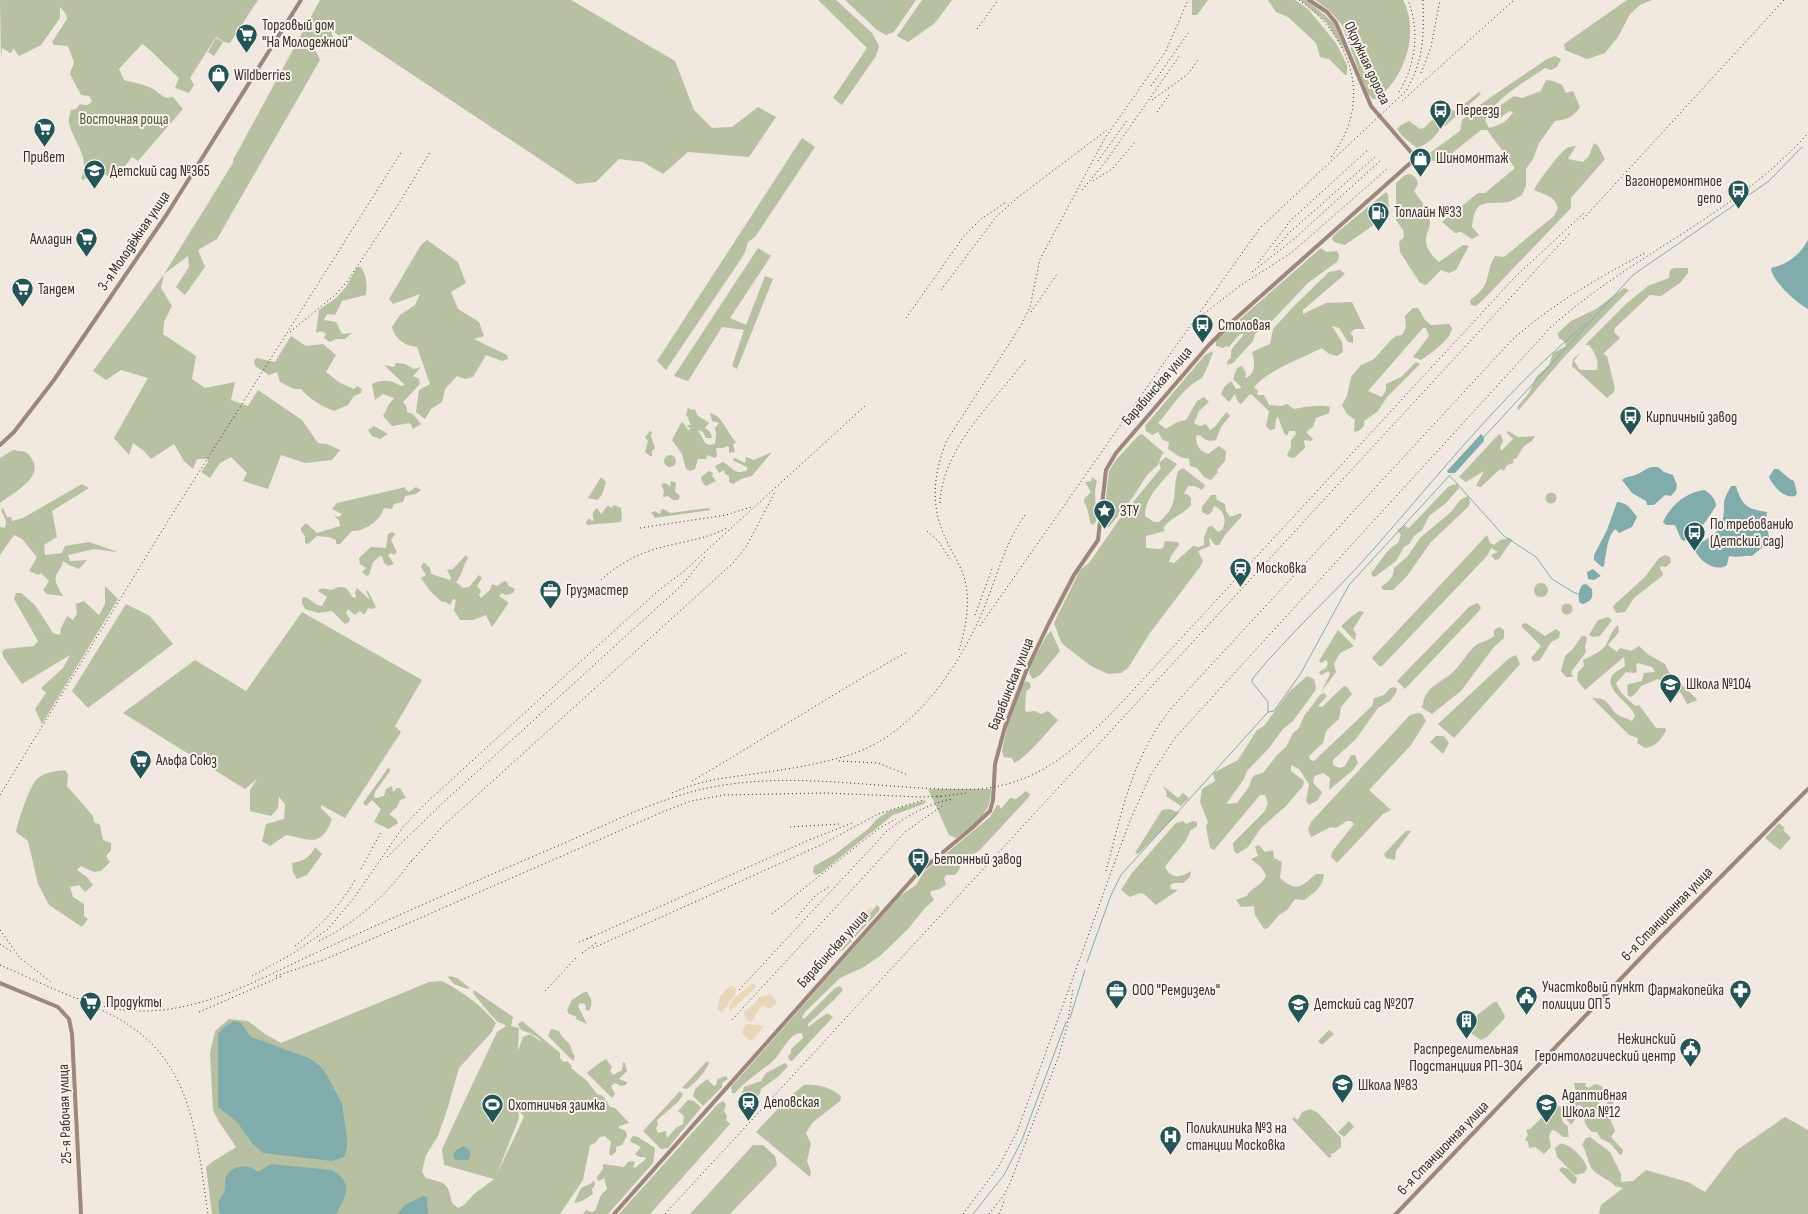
<svg xmlns="http://www.w3.org/2000/svg" width="1808" height="1214" font-family="'Sofia Sans Condensed',sans-serif">
<style>
.green{fill:#b7c0a0;fill-rule:evenodd}
.sand{fill:#ead7b9}
.water{fill:#80adac}
.lines{fill:none;stroke-linecap:round;stroke-linejoin:round}
.stream{stroke:#80adac;stroke-width:1}
.secondary{stroke:#9d877d;stroke-width:4}
.rail{stroke:#372e2a;stroke-width:1;stroke-dasharray:1 3;stroke-linecap:butt}
.labels{text-anchor:middle;dominant-baseline:central;stroke-width:4;stroke-linejoin:round;paint-order:stroke}
.poi-label{font-size:15px;fill:#372e2a;stroke:#f9f2ec;text-anchor:start}
.street-label{font-size:15px;fill:#372e2a;stroke:#f9f2ec}
.park-label{font-size:15px;fill:#495430;stroke:#f9f2ec}
</style>
<rect width="100%" height="100%" fill="#f1e8df"/>
<path class="green" d="M 0,0 L 258,0 L 230,43 L 224,42 L 216,37 L 190,78 L 194,85 L 189,93 L 175,88 L 179,78 C 166,67 155,53 142,44 L 119,69 L 124,80 C 133,83 145,84 153,89 C 160,93 163,100 173,97 L 183,109 L 138,161 L 132,157 L 114,180 L 103,173 L 90,176 L 83,180 L 81,178 C 92,160 73,141 69,123 C 68,119 70,114 71,110 L 76,109 L 80,104 C 86,106 89,105 92,101 L 89,96 L 81,95 L 70,74 L 74,62 L 68,46 L 54,45 L 52,42 L 67,19 L 66,14 L 60,7 L 60,18 L 41,45 L 19,56 L 13,48 L 12,52 L 10,53 L 2,48 L 1,59 Z
M 320,0 L 571,0 L 675,61 L 694,110 L 712,128 L 732,127 L 758,107 L 776,117 L 749,157 L 688,152 L 663,174 L 643,162 L 619,159 L 596,182 L 577,184 L 353,35 L 338,35 L 330,29 L 334,39 L 329,46 L 319,42 L 314,47 L 320,60 L 217,239 L 198,250 L 205,267 L 185,295 L 176,287 L 189,267 L 188,256 L 164,274 L 161,288 L 172,306 L 164,322 L 163,334 L 196,356 L 192,379 L 205,388 L 235,382 L 231,400 L 248,406 L 258,390 L 302,420 L 318,443 L 327,444 L 340,450 L 332,460 L 305,463 L 281,455 L 268,489 L 243,481 L 247,473 L 231,457 L 220,463 L 210,478 L 201,472 L 208,462 L 207,459 L 197,459 L 193,469 L 184,461 L 174,444 L 151,459 L 144,451 L 133,443 L 129,455 L 114,438 L 148,378 L 121,370 L 106,380 L 93,371 L 164,274 L 233,163 L 233,160 Z
M 818,0 L 836,0 L 872,33 L 879,46 L 876,56 L 842,105 L 833,98 L 867,48 Z
M 845,0 L 916,0 L 894,32 L 886,35 L 877,30 Z
M 922,0 L 952,0 L 935,23 L 908,42 L 897,36 Z
M 1192,0 L 1208,0 L 1197,15 L 1192,15 Z
M 1268,0 L 1295,0 L 1308,9 L 1336,43 L 1347,65 L 1347,74 L 1345,75 L 1329,59 L 1320,57 L 1316,43 L 1288,17 L 1276,12 Z
M 1300,0 L 1306,0 L 1325,15 L 1334,24 L 1346,53 L 1326,22 Z
M 1315,0 L 1403,0 C 1420,32 1405,79 1376,99 L 1373,99 L 1367,93 L 1342,25 L 1329,10 Z
M 1627,0 L 1652,0 L 1640,5 L 1630,14 L 1618,37 L 1605,53 L 1587,59 L 1565,50 L 1564,44 L 1567,42 Z
M 216,38 L 223,42 L 214,56 L 208,52 Z
M 1555,56 L 1561,59 L 1557,67 L 1551,70 L 1545,68 C 1526,81 1494,99 1485,120 L 1489,128 C 1500,125 1507,122 1513,112 L 1509,111 L 1500,118 L 1495,114 L 1501,105 L 1514,96 L 1522,98 L 1541,91 L 1546,80 L 1553,81 L 1562,85 L 1566,93 L 1573,91 L 1580,107 C 1574,117 1566,120 1555,121 L 1539,143 L 1533,159 L 1526,169 L 1526,185 L 1522,195 C 1518,197 1513,201 1508,202 C 1485,205 1475,197 1472,227 L 1479,235 L 1472,239 L 1461,232 L 1455,233 L 1442,222 L 1478,193 L 1485,193 L 1515,168 L 1487,130 L 1481,130 L 1441,162 L 1427,160 L 1427,155 L 1460,131 L 1462,120 L 1481,104 L 1547,59 Z
M 1479,92 L 1481,94 L 1445,126 L 1441,126 C 1438,136 1426,145 1417,148 L 1402,136 L 1397,129 L 1401,125 L 1409,121 L 1420,129 L 1424,128 L 1434,118 L 1431,112 L 1434,105 L 1443,102 L 1448,104 L 1453,111 L 1458,109 Z
M 802,138 L 815,147 L 755,237 L 748,242 L 745,252 L 741,259 L 666,370 L 657,361 Z
M 1594,143 L 1598,146 L 1605,159 L 1571,198 L 1571,208 L 1485,298 L 1476,306 L 1471,305 L 1470,300 C 1493,285 1484,274 1495,256 L 1504,257 L 1554,216 L 1558,208 C 1555,196 1545,195 1534,190 C 1537,183 1560,152 1567,148 C 1569,147 1573,146 1576,146 L 1568,159 L 1583,162 L 1589,156 Z
M 1411,174 L 1416,178 L 1418,184 L 1414,191 C 1421,201 1429,210 1430,222 C 1430,228 1427,232 1426,238 C 1425,248 1432,256 1439,262 L 1463,245 L 1469,246 L 1456,270 L 1449,273 L 1441,270 L 1426,285 L 1420,283 L 1400,252 L 1399,242 L 1404,237 L 1403,230 L 1396,220 L 1396,183 L 1405,175 Z
M 1386,192 L 1388,194 L 1389,210 L 1385,217 L 1345,245 L 1334,242 L 1332,238 L 1334,235 Z
M 427,240 L 458,262 L 466,283 L 451,292 L 458,309 L 479,322 L 484,336 L 474,339 L 507,355 L 508,359 L 502,361 L 486,355 L 473,377 L 465,379 L 457,376 L 445,389 L 442,402 L 431,409 L 425,419 L 416,412 L 419,390 L 430,384 L 417,347 C 405,346 395,339 392,327 L 400,315 L 415,305 L 420,294 L 393,304 L 389,299 L 421,245 Z
M 758,248 L 771,256 L 730,318 L 746,325 L 765,276 L 773,279 L 737,369 L 732,366 L 744,330 L 722,327 L 688,381 L 674,376 Z
M 1321,248 L 1326,252 L 1337,251 L 1339,255 L 1338,261 L 1308,283 L 1271,322 L 1255,334 L 1253,341 L 1233,363 L 1227,365 L 1228,360 L 1231,358 C 1229,347 1239,342 1244,334 L 1240,334 L 1229,347 L 1226,346 L 1223,348 L 1216,346 L 1216,340 Z
M 357,267 L 361,267 C 367,277 367,284 366,295 L 342,301 L 335,315 L 327,314 L 324,320 L 336,322 L 342,334 L 352,333 L 345,339 L 336,339 L 330,342 L 324,338 L 326,334 L 322,331 L 316,333 L 319,310 L 336,298 L 346,287 Z
M 1674,268 L 1688,268 L 1688,273 L 1680,283 L 1661,296 L 1650,295 L 1615,328 L 1614,332 L 1620,338 L 1603,354 L 1607,356 L 1615,389 L 1613,393 L 1607,398 L 1572,366 L 1573,359 L 1580,353 L 1574,361 L 1580,370 L 1597,370 C 1599,360 1595,353 1589,345 L 1585,345 L 1627,303 L 1648,286 L 1669,278 L 1670,270 Z
M 1340,270 L 1345,274 L 1303,310 L 1303,314 L 1326,303 L 1352,302 L 1365,329 L 1355,329 L 1350,333 L 1353,336 L 1353,343 L 1348,342 L 1339,328 L 1332,326 L 1342,342 L 1343,352 L 1337,356 L 1329,354 L 1322,348 C 1300,359 1270,369 1254,387 L 1258,391 L 1257,395 L 1264,395 L 1269,405 L 1281,406 L 1287,404 L 1294,409 C 1303,407 1323,404 1330,407 L 1329,413 L 1316,418 L 1313,427 L 1306,432 L 1313,439 L 1311,441 L 1304,440 L 1305,448 L 1294,458 L 1289,457 L 1287,455 L 1291,447 L 1291,440 L 1296,434 L 1295,431 L 1289,431 L 1287,436 L 1284,433 L 1278,417 L 1276,419 L 1275,429 L 1270,430 L 1266,426 L 1269,411 L 1252,395 L 1250,394 L 1241,404 L 1238,402 L 1235,394 L 1229,402 L 1221,394 L 1225,386 L 1231,381 L 1236,389 L 1242,388 L 1233,379 L 1237,368 L 1242,366 L 1246,373 L 1245,378 C 1256,375 1255,362 1252,352 L 1270,344 L 1273,329 L 1292,308 L 1329,272 Z
M 1624,288 L 1629,290 L 1564,357 L 1518,411 L 1518,406 L 1529,393 L 1536,377 L 1549,365 L 1553,353 L 1566,346 L 1565,342 L 1559,338 L 1558,333 L 1571,321 L 1596,309 Z
M 1413,308 L 1418,308 L 1425,320 L 1431,325 L 1449,324 L 1452,328 C 1451,340 1430,354 1421,360 L 1413,357 L 1429,336 L 1426,328 L 1423,328 L 1368,391 L 1382,397 L 1386,390 L 1386,384 L 1401,377 L 1416,362 L 1420,364 L 1387,397 L 1378,411 L 1364,421 L 1364,426 L 1359,431 L 1354,432 L 1355,420 L 1347,414 L 1342,405 L 1347,396 L 1351,377 L 1361,365 L 1374,359 L 1391,340 L 1396,336 L 1402,335 L 1406,327 L 1405,316 Z
M 291,336 L 306,346 L 323,344 L 336,355 L 326,372 L 340,383 L 354,389 L 357,386 L 362,389 L 361,393 L 354,396 L 348,405 L 334,411 C 321,406 311,400 301,389 L 294,389 L 280,382 L 277,372 L 269,375 L 255,366 L 254,360 L 257,358 L 275,362 Z
M 1213,351 C 1211,359 1206,371 1202,378 C 1182,388 1172,408 1158,423 L 1166,429 L 1177,422 L 1186,420 L 1197,401 L 1204,397 L 1209,402 L 1199,411 L 1194,423 L 1200,426 L 1206,424 L 1210,430 C 1217,427 1221,417 1227,412 L 1230,416 L 1221,427 L 1216,440 C 1209,442 1204,440 1200,435 L 1196,436 C 1196,446 1199,450 1208,454 L 1219,446 L 1226,451 L 1225,461 L 1217,470 L 1218,472 L 1211,480 L 1204,477 L 1197,468 L 1190,466 L 1189,459 L 1180,457 L 1168,449 L 1169,442 L 1163,440 L 1158,432 L 1152,435 L 1146,431 L 1145,426 L 1205,355 Z
M 396,363 L 405,364 L 414,369 L 421,367 L 413,376 L 419,379 L 420,384 L 403,402 L 407,408 L 407,412 L 413,414 L 421,424 L 413,429 L 410,423 L 392,426 L 383,416 L 389,404 L 394,398 L 383,394 L 375,400 L 372,384 C 383,379 391,380 401,386 L 405,385 L 384,365 L 394,367 Z
M 688,407 L 691,410 L 695,409 L 697,415 L 709,423 L 705,428 L 710,432 L 712,438 L 706,438 L 703,432 L 698,430 L 705,443 L 709,445 L 715,444 L 716,434 L 715,428 L 719,423 L 712,421 L 710,413 C 723,416 727,433 736,442 L 733,445 L 735,452 L 729,453 L 729,447 L 727,446 L 723,448 L 716,448 L 717,456 L 715,458 L 708,455 L 706,459 L 698,459 L 695,469 L 690,471 L 686,469 L 682,454 L 672,440 L 681,423 L 683,422 L 688,430 L 691,429 L 687,426 L 688,425 L 691,425 L 688,419 L 689,418 L 686,415 Z
M 374,426 L 388,434 L 380,439 L 372,436 L 368,430 Z
M 650,431 L 652,432 L 651,436 L 655,448 L 652,451 L 652,456 L 650,456 L 645,452 L 648,441 L 645,437 Z
M 1508,431 L 1518,437 L 1535,436 L 1532,441 L 1524,446 L 1516,459 L 1514,458 L 1513,463 L 1507,465 L 1504,471 L 1501,469 L 1498,471 L 1481,487 L 1476,486 L 1484,471 L 1466,482 L 1459,477 L 1499,434 L 1501,435 L 1503,441 L 1500,447 L 1501,451 L 1513,439 L 1507,433 Z
M 1142,434 L 1164,453 L 1162,454 L 1158,465 L 1147,475 L 1133,497 L 1109,527 L 1106,527 L 1103,524 L 1109,471 L 1116,460 L 1138,436 Z
M 13,450 L 26,452 C 51,474 16,491 0,503 L 0,458 Z
M 772,452 L 752,476 L 741,479 L 733,484 L 729,482 L 729,476 L 725,474 L 724,470 L 719,473 L 715,466 L 723,462 C 733,467 734,476 747,470 L 747,467 L 734,461 L 733,459 L 735,458 L 745,463 L 746,457 L 754,460 Z
M664 461a6 6 0 1 1 12 0a6 6 0 1 1-12 0Z
M 1166,457 L 1177,464 C 1165,480 1145,495 1145,516 L 1154,522 L 1159,522 C 1181,503 1171,494 1178,471 L 1183,468 L 1205,485 L 1202,490 L 1195,486 L 1188,486 L 1184,494 L 1187,494 L 1191,498 L 1191,505 C 1183,515 1171,517 1163,528 L 1165,531 L 1146,536 L 1146,548 L 1159,549 L 1163,548 L 1165,541 L 1178,542 L 1179,545 L 1171,556 L 1169,562 L 1174,563 L 1193,546 L 1199,547 L 1204,545 L 1204,538 L 1208,527 L 1212,526 L 1218,532 L 1222,530 C 1227,521 1225,510 1214,506 L 1212,512 L 1208,515 L 1202,512 L 1202,507 L 1211,495 L 1216,495 L 1217,500 L 1225,504 L 1226,511 L 1230,517 L 1241,513 L 1242,516 L 1225,535 L 1219,545 L 1215,545 L 1209,537 L 1210,546 L 1198,551 L 1203,561 L 1200,567 L 1150,633 L 1128,668 L 1121,673 L 1108,674 L 1091,666 L 1065,646 L 1061,642 L 1054,623 L 1080,570 L 1089,563 L 1121,517 L 1161,468 L 1159,463 Z
M 709,471 L 713,473 L 712,476 L 716,481 L 706,486 L 702,482 L 701,477 Z
M 601,477 L 606,482 L 602,495 L 597,500 L 588,498 Z
M 1092,477 L 1097,481 L 1095,490 L 1096,522 L 1092,525 C 1088,521 1090,511 1084,502 L 1084,499 L 1091,492 L 1085,482 L 1091,481 Z
M 671,481 L 676,483 L 675,492 L 680,496 L 678,500 L 673,500 L 668,496 L 663,497 L 664,491 L 661,484 L 665,483 L 670,486 Z
M 82,484 L 89,488 L 52,511 L 57,537 L 44,545 L 45,555 L 62,553 L 65,546 L 89,542 L 118,552 L 94,549 L 68,555 L 70,561 L 87,560 L 79,569 L 69,565 L 63,561 C 62,567 61,567 58,572 C 52,580 59,589 63,596 L 47,594 L 43,590 L 49,581 L 41,573 L 38,575 L 29,571 L 37,557 L 22,539 L 14,535 L 0,555 L 0,527 L 5,528 L 6,521 L 1,510 L 3,508 L 7,517 L 11,517 L 12,521 L 23,518 Z
M 1457,484 L 1459,488 L 1446,503 L 1429,516 L 1422,530 L 1414,536 L 1409,544 L 1404,547 L 1396,561 L 1376,576 L 1373,577 L 1371,573 C 1380,563 1385,550 1398,543 L 1401,535 L 1397,530 L 1406,525 L 1406,527 L 1409,528 L 1449,486 Z
M 406,487 L 405,489 L 409,492 L 416,487 L 421,490 L 416,494 L 405,496 L 403,502 L 394,504 L 392,509 L 384,508 C 381,520 364,532 352,531 L 340,544 L 336,544 L 336,540 L 329,537 L 317,536 L 308,544 L 305,543 L 305,536 L 301,531 L 301,528 L 306,523 L 317,533 L 340,526 L 339,520 L 334,516 L 339,517 L 342,514 L 332,509 L 337,503 Z
M1545.5 498a5.5 5.5 0 1 1 11 0a5.5 5.5 0 1 1-11 0Z
M 1468,496 L 1470,502 L 1468,507 L 1431,542 L 1407,576 L 1393,590 L 1384,590 L 1381,587 C 1388,582 1394,578 1394,568 L 1407,557 L 1420,538 L 1451,512 L 1460,500 Z
M 608,505 L 611,508 L 614,505 L 621,508 L 622,517 L 621,522 L 587,525 L 586,522 L 589,518 L 592,521 L 594,520 C 592,514 592,512 597,508 L 601,514 Z
M 708,508 L 711,510 L 654,518 L 654,516 L 651,513 L 655,511 L 660,514 L 661,510 L 664,509 L 670,513 Z
M 392,532 L 395,534 L 391,540 L 397,552 L 394,555 L 391,553 L 388,555 L 394,564 L 388,566 L 384,563 L 382,556 L 380,556 L 373,562 L 369,575 L 367,576 L 362,572 L 366,568 L 360,564 L 359,558 L 371,547 L 386,548 L 388,534 Z
M 1487,535 L 1490,543 L 1494,545 L 1500,540 L 1510,538 L 1512,540 L 1499,559 L 1495,560 L 1491,555 L 1498,552 L 1491,548 L 1487,556 L 1382,666 L 1379,666 L 1372,658 Z
M 466,555 L 468,558 C 462,566 463,575 456,582 L 463,588 L 469,587 L 479,575 L 482,578 L 477,586 L 481,591 L 479,595 L 481,598 L 490,590 L 492,584 L 498,586 L 502,582 L 506,581 L 509,586 L 515,589 L 513,593 L 506,595 L 502,593 L 499,596 L 508,602 L 508,604 L 492,627 L 486,615 L 473,620 L 460,620 L 454,610 L 456,600 L 453,599 L 450,605 L 445,602 L 442,602 L 431,592 L 421,578 L 426,575 L 421,567 L 423,563 L 425,563 L 430,568 L 431,574 L 450,580 L 451,578 L 447,570 L 453,569 Z
M 1665,555 L 1670,557 L 1671,562 L 1666,567 L 1660,566 L 1660,569 L 1663,573 L 1662,576 L 1634,598 L 1625,612 L 1616,613 L 1613,607 L 1615,604 L 1645,577 L 1659,558 Z
M1534 590a7 7 0 1 1 14 0a7 7 0 1 1-14 0Z
M 105,586 L 118,599 L 42,724 L 35,709 L 46,693 L 41,688 L 63,668 L 70,655 L 22,684 L 4,658 L 2,652 L 5,649 L 34,646 L 38,641 L 14,599 L 16,593 L 21,593 L 35,605 L 53,633 L 60,635 L 61,628 L 67,616 L 73,620 L 77,614 L 76,604 L 84,601 L 99,615 L 105,604 Z
M 339,587 C 348,587 348,590 352,597 L 356,598 L 355,592 L 357,588 L 370,600 L 366,591 L 368,591 L 376,607 L 372,609 L 368,608 L 365,614 L 363,614 L 360,611 L 355,615 L 348,609 L 346,613 L 350,619 L 349,622 L 345,624 L 332,611 L 318,613 L 305,609 L 302,603 L 302,598 L 306,597 L 317,605 L 322,606 L 327,597 L 318,591 L 322,588 L 331,590 Z
M 1478,603 L 1481,608 L 1479,611 L 1405,689 L 1397,681 L 1470,606 Z
M1561.5 609a5.5 5.5 0 1 1 11 0a5.5 5.5 0 1 1-11 0Z
M 126,604 L 150,616 L 173,644 L 88,708 L 72,691 Z
M 1360,611 L 1364,612 L 1353,629 L 1356,634 L 1355,641 L 1341,626 L 1352,616 Z
M 302,612 L 422,680 L 395,726 L 401,732 L 345,818 L 321,805 L 321,808 L 332,819 C 321,849 309,839 286,835 L 270,846 L 262,841 L 266,824 L 284,819 L 285,804 L 279,797 L 278,808 L 271,816 L 250,811 L 250,790 L 257,779 L 245,789 L 123,713 L 195,660 L 246,691 Z
M 1608,617 L 1612,620 L 1600,636 L 1593,637 L 1589,635 L 1598,620 Z
M 1526,623 L 1545,636 L 1556,629 L 1560,632 L 1559,638 L 1551,642 L 1540,660 L 1534,662 L 1531,658 L 1541,646 L 1522,627 L 1522,624 Z
M 1618,625 L 1619,632 L 1608,645 L 1617,652 L 1620,648 L 1631,651 L 1639,646 L 1649,655 L 1665,664 L 1670,674 L 1697,699 L 1696,701 L 1687,704 L 1681,693 L 1675,692 L 1672,686 L 1658,679 L 1641,686 L 1636,693 L 1631,697 L 1628,696 L 1627,686 L 1629,684 L 1642,681 L 1644,673 L 1655,672 L 1652,667 L 1638,663 L 1636,665 L 1637,671 L 1635,673 L 1626,672 L 1616,683 C 1619,692 1628,700 1636,706 L 1639,705 L 1656,728 L 1665,728 L 1666,731 C 1661,739 1656,747 1645,748 L 1637,743 L 1638,738 L 1629,735 L 1592,698 C 1611,697 1608,709 1620,716 C 1624,718 1629,719 1632,721 L 1635,716 C 1631,703 1604,691 1612,676 C 1614,672 1621,669 1625,666 L 1624,657 L 1585,690 L 1577,680 L 1578,672 L 1584,666 L 1583,660 C 1591,656 1601,652 1606,645 C 1611,636 1609,634 1618,625 Z
M 1499,627 L 1504,630 L 1504,638 L 1493,648 L 1461,691 L 1432,714 L 1421,707 L 1423,705 C 1425,685 1443,683 1455,670 C 1462,663 1467,653 1475,646 C 1479,642 1487,642 1494,636 L 1494,630 Z
M 1338,630 L 1354,646 L 1340,653 L 1334,664 L 1336,672 L 1321,692 L 1330,674 L 1329,671 L 1321,675 L 1319,672 L 1326,668 L 1328,663 L 1326,660 L 1321,663 L 1319,661 Z
M 1051,631 L 1060,651 L 1040,675 L 1033,679 L 1029,673 L 1030,666 L 1047,635 Z
M 1582,636 L 1585,636 L 1587,638 L 1585,647 L 1586,652 L 1571,672 L 1573,677 L 1566,677 L 1561,671 L 1565,656 L 1572,650 Z
M 1516,655 L 1520,664 L 1454,738 L 1438,724 L 1508,659 Z
M 1307,676 L 1314,679 L 1316,687 L 1315,691 L 1293,721 L 1283,729 L 1269,748 L 1247,771 L 1244,779 L 1226,804 L 1237,803 L 1249,787 L 1252,778 L 1255,775 L 1263,773 L 1277,755 L 1286,747 L 1293,733 L 1299,728 L 1304,716 L 1320,695 L 1324,693 L 1327,696 L 1318,706 L 1322,707 L 1344,686 L 1347,687 L 1352,694 L 1341,707 L 1339,719 L 1326,731 L 1323,743 L 1309,756 L 1310,760 L 1314,761 L 1372,706 L 1374,698 L 1384,695 L 1390,688 L 1394,687 L 1397,689 L 1396,693 L 1390,701 L 1378,708 L 1356,739 L 1333,760 L 1333,765 L 1340,768 L 1345,766 L 1351,755 L 1355,755 L 1358,763 L 1353,770 L 1329,790 L 1330,778 L 1323,773 L 1315,776 L 1313,780 L 1314,784 L 1322,792 L 1318,800 L 1309,805 L 1306,801 L 1309,784 L 1299,769 L 1291,765 L 1291,771 L 1304,781 L 1303,786 L 1286,806 L 1261,828 L 1248,847 L 1237,854 L 1234,851 L 1233,843 L 1265,811 L 1268,803 L 1265,795 L 1260,795 L 1214,850 L 1210,848 L 1206,826 L 1208,822 L 1200,802 L 1202,789 L 1215,781 L 1213,773 L 1238,760 L 1257,730 L 1264,726 L 1289,692 Z
M 1026,681 L 1030,683 L 1031,688 L 1026,691 L 1025,710 L 1026,712 L 1035,711 L 1041,714 L 1048,711 L 1058,720 C 1049,730 1025,759 1014,763 L 1012,758 L 1004,757 L 1002,752 C 1005,736 1014,690 1026,681 Z
M 1418,713 L 1422,714 L 1426,721 L 1411,745 L 1369,790 L 1391,810 L 1383,814 L 1337,863 L 1331,857 L 1332,852 L 1354,824 L 1351,821 L 1347,821 L 1336,828 L 1331,827 L 1311,837 L 1308,829 L 1311,822 L 1410,715 Z
M 1436,736 L 1444,736 L 1449,743 L 1443,754 L 1430,742 Z
M 388,768 L 390,769 L 390,771 L 375,792 L 374,797 L 376,798 L 384,796 L 386,789 L 392,786 L 393,792 L 397,788 L 400,788 L 406,798 L 400,800 L 397,807 L 389,814 L 396,819 L 398,823 L 389,829 L 374,822 L 381,809 L 372,800 L 366,806 L 363,803 Z
M 65,770 L 68,774 L 67,786 L 93,816 L 94,822 L 100,825 L 103,840 L 111,843 L 111,850 L 106,856 L 110,862 L 101,871 L 94,872 L 81,866 L 77,870 L 87,877 L 93,885 L 85,892 L 79,885 L 70,887 L 73,897 L 84,904 L 84,916 L 88,919 L 82,927 L 49,905 L 38,884 L 28,841 L 16,832 C 18,821 30,784 38,778 C 46,772 56,771 65,770 Z
M 1163,786 L 1178,798 L 1183,793 L 1189,798 L 1181,806 L 1166,796 L 1167,793 Z
M 928,789 L 991,789 C 992,813 974,825 956,838 L 949,835 Z
M 1026,791 L 1030,794 L 1028,798 L 980,850 L 962,861 L 959,870 L 955,875 L 946,875 L 944,879 L 946,884 C 942,889 937,890 931,891 L 930,893 L 934,900 L 925,908 L 908,929 L 880,956 L 864,967 L 840,978 L 805,1012 L 802,1018 L 804,1019 L 835,988 L 840,986 L 843,990 L 834,1000 L 808,1024 L 808,1027 L 826,1014 L 829,1014 L 833,1017 L 792,1061 L 789,1060 L 788,1056 L 791,1053 L 791,1049 L 803,1038 L 802,1033 C 790,1031 781,1054 774,1060 C 762,1071 746,1080 735,1093 L 732,1093 L 731,1087 L 900,896 L 916,885 L 924,872 L 990,817 L 997,805 L 999,805 L 1001,809 L 1010,798 L 1016,799 Z
M 926,800 L 925,803 L 921,805 L 893,815 L 821,873 L 816,875 L 813,872 L 814,866 L 834,855 L 868,829 L 877,819 L 889,811 Z
M 1170,809 L 1179,813 L 1138,854 L 1135,853 L 1162,810 Z
M 1183,821 L 1186,824 L 1193,821 L 1197,822 L 1197,826 L 1190,831 C 1187,843 1172,856 1165,867 C 1171,880 1182,877 1191,871 L 1190,877 L 1183,883 L 1174,883 L 1170,885 L 1171,889 L 1178,890 L 1156,905 L 1144,894 L 1140,893 L 1130,897 L 1121,890 L 1132,873 L 1176,823 Z
M 1779,823 L 1785,828 L 1783,830 L 1791,838 L 1780,850 L 1765,838 Z
M 1406,831 L 1411,831 L 1396,851 L 1395,860 L 1386,858 L 1384,854 Z
M 1259,845 L 1265,852 L 1273,850 L 1274,858 L 1282,862 L 1280,878 C 1297,892 1300,888 1316,874 L 1324,874 C 1323,887 1314,893 1304,900 L 1295,899 L 1287,910 L 1279,915 L 1268,928 L 1264,929 L 1255,915 L 1254,906 L 1241,907 L 1236,900 L 1247,896 C 1251,887 1262,887 1266,875 L 1261,867 L 1251,859 L 1258,856 L 1255,847 Z
M 315,847 L 322,854 L 307,875 L 297,879 L 293,872 L 292,863 C 303,861 310,858 315,847 Z
M 877,905 L 880,908 L 879,911 L 843,950 L 837,953 Z
M 450,976 L 457,978 L 470,988 L 467,989 L 454,984 L 448,977 Z
M 442,981 C 463,992 481,1005 496,1023 L 491,1033 L 459,1068 L 448,1107 L 438,1136 L 426,1155 L 422,1172 L 426,1178 C 446,1183 448,1183 452,1203 L 458,1208 L 464,1205 L 474,1194 L 494,1179 L 444,1165 L 442,1149 L 497,1032 L 506,1026 C 503,1023 502,1024 498,1022 C 494,1019 476,997 473,993 L 474,990 L 513,1017 L 511,1026 L 519,1028 L 518,1051 L 523,1037 L 530,1034 L 542,1042 C 536,1034 529,1033 521,1030 L 518,1024 L 522,1021 L 560,1053 L 560,1058 L 564,1062 L 567,1061 L 572,1066 L 571,1068 L 587,1081 L 597,1094 L 603,1096 L 610,1107 L 615,1108 L 629,1123 L 619,1126 L 619,1128 L 626,1131 L 627,1136 L 622,1145 L 616,1147 L 616,1152 L 611,1156 L 609,1154 L 611,1142 L 605,1136 L 600,1137 L 595,1143 L 590,1145 L 583,1180 L 560,1214 L 212,1214 L 206,1167 C 215,1159 226,1154 236,1147 L 219,1122 L 213,1110 L 210,1053 L 215,1031 L 229,1019 L 248,1021 L 265,1034 L 281,1043 L 429,982 ZM 518,1109 L 524,1117 L 497,1174 L 519,1118 Z
M 584,992 L 587,992 C 592,999 593,1003 589,1011 L 585,1009 L 586,1007 L 585,1004 L 580,1003 L 578,1006 L 587,1024 L 576,1019 L 577,1017 L 569,1014 L 567,1010 L 572,1000 Z
M 1494,1002 L 1497,1002 L 1505,1016 L 1504,1019 L 1487,1037 L 1481,1040 L 1469,1032 L 1468,1025 L 1476,1016 Z
M 551,1029 L 559,1031 C 561,1038 569,1041 571,1047 C 572,1051 572,1053 575,1056 L 573,1061 L 548,1036 Z
M 1329,1030 L 1334,1034 L 1322,1045 L 1318,1041 Z
M 606,1059 L 612,1067 L 610,1071 L 613,1075 L 622,1070 L 623,1062 L 625,1063 L 627,1071 L 619,1079 L 627,1082 L 626,1085 L 621,1086 L 615,1083 L 611,1086 L 615,1094 L 612,1098 L 587,1073 C 591,1069 600,1062 606,1059 Z
M 707,1061 L 709,1063 C 705,1073 695,1083 687,1089 L 682,1088 Z
M 785,1063 L 788,1066 L 779,1076 L 761,1089 C 761,1095 751,1106 745,1106 L 743,1104 L 742,1093 L 744,1087 L 761,1081 L 766,1073 Z
M 726,1076 L 728,1079 L 722,1083 L 722,1087 L 703,1106 L 693,1096 L 695,1089 L 707,1079 L 714,1086 L 716,1085 L 718,1079 Z
M 1574,1083 L 1586,1083 L 1585,1086 L 1589,1088 L 1595,1084 L 1601,1086 L 1615,1099 L 1613,1104 L 1608,1104 L 1599,1094 L 1594,1095 C 1597,1103 1605,1110 1613,1113 L 1610,1118 L 1615,1131 L 1611,1137 L 1623,1150 L 1622,1154 L 1620,1155 L 1610,1143 L 1601,1139 L 1597,1132 L 1592,1132 C 1584,1124 1583,1121 1585,1110 L 1580,1105 C 1574,1106 1559,1113 1563,1122 C 1565,1125 1567,1124 1568,1127 C 1568,1130 1568,1134 1569,1137 L 1563,1137 L 1556,1131 L 1552,1130 L 1549,1136 L 1551,1147 L 1544,1154 L 1535,1147 L 1529,1148 L 1528,1142 L 1525,1140 L 1528,1135 L 1526,1130 L 1530,1129 L 1541,1118 L 1544,1110 L 1555,1104 L 1562,1108 L 1566,1107 L 1570,1100 L 1577,1096 Z
M 804,1085 C 818,1084 830,1087 841,1096 L 840,1101 L 812,1123 L 806,1133 L 811,1144 L 807,1161 L 811,1172 L 810,1177 L 756,1132 L 789,1097 Z
M 680,1091 L 683,1095 L 678,1102 L 657,1120 L 658,1125 L 656,1128 L 658,1133 L 666,1131 L 667,1138 L 676,1128 L 683,1124 L 684,1116 L 678,1111 L 688,1100 L 694,1101 L 701,1107 L 700,1109 L 668,1148 L 661,1149 L 643,1131 Z
M 723,1101 L 726,1104 L 724,1111 L 727,1116 L 726,1120 L 730,1124 L 650,1214 L 619,1214 L 718,1104 Z
M 1310,1109 L 1318,1113 L 1341,1138 L 1341,1147 L 1334,1153 L 1330,1154 L 1332,1156 L 1329,1158 L 1292,1119 L 1294,1117 L 1298,1120 L 1302,1112 Z
M 1571,1111 L 1574,1111 L 1578,1115 L 1571,1125 L 1567,1120 L 1566,1115 Z
M 1785,1117 L 1808,1130 L 1808,1214 L 1600,1214 L 1599,1212 L 1601,1205 L 1623,1188 L 1615,1186 C 1611,1180 1599,1177 1593,1170 C 1587,1162 1587,1152 1582,1145 L 1586,1138 L 1590,1137 L 1610,1152 L 1621,1174 L 1621,1182 L 1633,1181 L 1646,1170 L 1688,1182 L 1705,1192 L 1737,1150 Z
M 1349,1121 L 1354,1127 L 1344,1137 L 1338,1132 Z
M 633,1136 L 638,1137 L 655,1148 L 653,1163 L 608,1214 L 583,1214 L 586,1210 L 591,1212 L 595,1211 L 601,1195 L 607,1189 L 604,1178 L 599,1181 L 597,1179 L 597,1177 L 603,1169 L 603,1164 L 624,1167 L 628,1162 L 633,1161 L 635,1162 L 633,1167 L 635,1168 L 646,1159 L 645,1157 L 639,1157 L 635,1154 L 641,1147 L 631,1142 L 630,1140 Z
M 1560,1144 C 1569,1142 1585,1159 1587,1168 L 1584,1173 L 1575,1175 L 1557,1157 L 1555,1148 Z
M 753,1145 L 763,1145 L 775,1156 L 777,1165 L 730,1214 L 690,1214 Z
M 1562,1167 L 1568,1169 L 1577,1178 L 1576,1183 L 1573,1184 L 1559,1170 Z
M 594,1180 L 595,1185 L 592,1189 L 593,1194 L 582,1201 L 574,1203 L 581,1188 L 592,1183 Z"/>
<path class="sand" d="M 872,906 C 870,920 851,936 841,946 L 835,947 L 837,942 L 863,913 Z
M 753,983 L 756,987 L 730,1011 L 729,1007 L 734,998 Z
M 731,985 L 736,989 L 735,994 L 722,1013 L 717,1009 L 720,996 Z
M 770,994 L 775,999 L 776,1003 L 771,1009 L 762,1006 C 757,1010 756,1017 751,1022 L 746,1020 L 744,1012 L 752,1006 L 759,997 Z
M 748,1024 L 764,1026 L 754,1039 L 749,1040 L 742,1033 L 745,1025 Z"/>
<path class="water" d="M 1808,240 L 1808,309 C 1796,303 1772,281 1771,268 C 1788,264 1799,256 1808,240 Z
M 1481,434 L 1484,437 L 1484,441 L 1455,473 L 1448,473 L 1447,471 Z
M 1651,467 L 1658,467 L 1664,472 L 1673,475 L 1677,485 L 1676,490 L 1671,496 L 1665,495 L 1654,505 L 1647,505 L 1646,501 L 1632,493 L 1622,480 C 1627,476 1630,477 1635,475 C 1641,473 1645,469 1651,467 Z
M 1774,469 L 1778,469 L 1790,479 L 1794,481 L 1797,493 L 1795,496 C 1784,499 1773,486 1769,477 Z
M 1731,486 L 1736,486 C 1742,505 1746,509 1767,512 L 1766,523 L 1770,541 L 1752,556 C 1742,555 1740,558 1729,556 L 1727,565 C 1716,573 1699,561 1695,550 C 1699,541 1712,538 1718,530 C 1724,521 1724,513 1724,503 C 1724,498 1729,490 1731,486 Z
M 1704,490 C 1710,493 1716,499 1716,506 C 1707,519 1700,533 1684,541 L 1681,539 L 1675,525 L 1666,525 L 1663,522 C 1671,505 1685,493 1704,490 Z
M 1617,502 C 1628,503 1631,509 1637,517 L 1632,527 L 1619,533 L 1616,529 C 1607,534 1606,556 1604,566 L 1602,567 L 1594,560 L 1594,555 L 1607,530 Z
M 1593,569 L 1601,576 L 1594,580 L 1588,579 L 1587,572 Z
M 1586,584 L 1592,589 C 1593,599 1592,600 1583,604 L 1580,603 C 1577,596 1579,591 1582,585 Z
M 234,1021 L 241,1023 L 251,1037 L 309,1058 L 320,1066 L 327,1075 L 342,1104 L 347,1138 L 347,1148 L 344,1157 L 332,1161 L 263,1153 L 252,1143 L 237,1122 L 218,1107 L 218,1034 L 223,1028 Z
M 464,1146 L 470,1151 L 470,1158 L 468,1160 L 456,1160 L 453,1156 L 456,1150 Z
M 271,1164 L 332,1170 C 354,1182 346,1196 336,1214 L 220,1214 C 216,1200 220,1201 225,1190 C 226,1186 224,1182 226,1177 C 231,1165 249,1163 258,1172 Z
M 423,1196 L 427,1197 L 428,1214 L 397,1214 L 405,1205 Z"/>
<g class="lines">
<path class="stream" d="M 1484,437 L 1633,275 L 1769,181 L 1802,147
M 1450,476 L 1504,536 L 1536,557 L 1552,579 L 1573,592 L 1578,594
M 1268,712 L 1268,702 L 1252,682 L 1253,678 C 1290,633 1333,595 1371,552 C 1440,474 1506,389 1587,323
M 1087,962 L 1111,895 L 1121,875 L 1268,712 L 1274,711 L 1301,673 L 1349,585 L 1450,475
M 1070,1018 L 1085,970
M 973,1214 L 1004,1175 L 1022,1140 L 1066,1022
M 1393,1214 L 1394,1213"/>
<path class="secondary" d="M 0,445 L 14,432 L 54,380 L 167,214 L 301,0
M 0,983 L 58,1007 L 69,1019 L 72,1034 L 81,1214
M 614,1214 L 917,874 L 972,828 L 990,811 L 993,800 L 995,764 L 1005,727 L 1027,669 L 1049,623 L 1074,575 L 1098,540 L 1106,470 L 1116,453 L 1208,346 L 1234,320 L 1416,158 L 1371,106 L 1336,23 L 1327,12 L 1309,0
M 1396,1214 L 1654,944 L 1808,789"/>
<path class="rail" d="M 1299,0 C 1353,37 1373,103 1331,157
M 977,29 L 998,0
M 1421,73 L 1431,47 L 1440,0
M 1151,86 L 1189,32
M 1399,92 C 1416,64 1420,31 1408,0
M 1152,100 L 1188,74 L 1198,60
M 1402,101 L 1514,0
M 1157,112 L 1169,95
M 1098,161 L 1128,119
M 1093,181 L 1112,169 L 1136,141
M 1082,190 L 1104,164 L 1180,55
M 1583,219 L 1784,0
M 1274,250 L 1289,233 L 1376,156
M 1258,263 L 1291,220 L 1369,149
M 1252,272 L 1294,239 L 1380,161
M 941,290 L 996,217 L 1017,198 L 1107,130
M 1031,312 L 1057,274
M 1201,316 L 1241,285 L 1291,253 L 1387,169
M 906,318 L 964,236 L 981,219 L 1005,203
M 290,332 L 335,295 L 347,282 L 398,205 L 430,152
M 940,503 C 943,445 994,403 1026,359
M 640,528 L 726,515 L 751,507
M 927,531 L 939,542 L 950,559
M 601,580 C 625,558 649,549 680,543 C 697,539 712,536 727,528
M 975,615 L 993,566
M 980,626 L 1168,357 L 1260,228 L 1406,91 C 1424,60 1424,35 1423,0
M 959,650 C 966,627 971,601 964,577 C 959,562 950,549 944,535 C 930,503 934,472 947,440 L 1020,327 L 1030,307 L 1040,259 L 1052,237 L 1105,138 L 1166,51 L 1188,0
M 839,761 L 878,763 L 908,775
M 692,781 C 764,739 834,693 907,652
M 672,793 C 703,779 727,778 760,773 C 789,769 820,764 849,755 C 914,735 962,664 986,603 C 998,573 1006,541 1025,515
M 0,795 L 168,521 L 402,151
M 937,797 L 967,793
M 790,827 L 840,824
M 387,857 L 447,799 L 682,585 L 705,557
M 411,862 L 442,827 L 733,563 L 746,547 L 775,492
M 361,869 L 381,832
M 1106,871 C 1123,808 1132,755 1175,704 L 1512,340 C 1552,304 1598,278 1645,253
M 772,914 L 878,829 L 896,819
M 796,918 L 816,895 L 829,887
M 0,930 L 20,958 L 51,982
M 587,939 L 809,840 L 852,823
M 319,941 C 358,922 389,893 414,857
M 579,942 L 592,937
M 0,944 L 12,952
M 295,946 C 320,926 338,909 355,880
M 593,948 L 821,845 L 878,814 L 923,800
M 582,953 L 596,943
M 0,965 C 43,983 89,1010 137,1011 C 203,1013 263,977 322,950 C 401,914 480,879 560,845 C 604,826 648,803 695,791 C 788,767 885,792 980,789 C 1038,783 1070,753 1111,714 L 1515,277 L 1585,212
M 252,976 L 292,954 L 328,929 L 354,898 L 403,827 L 426,803 L 659,590 L 683,572 L 865,406
M 276,976 L 326,959 L 665,811 L 691,801 L 724,795 L 825,793 L 921,797 L 942,796
M 739,990 L 887,831 C 906,816 928,804 952,799
M 545,991 L 576,958
M 99,1009 C 192,1049 195,1127 208,1214
M 199,1012 L 282,976
M 732,1020 L 905,832 L 942,806
M 665,1214 L 1571,232
M 963,1214 L 999,1166 L 1017,1132 L 1129,823 L 1150,776 L 1175,738 L 1550,328 C 1630,255 1736,215 1808,133
M 989,1214 L 1004,1195 L 1010,1183 L 1058,1058 L 1067,1027 L 1073,989
M 999,1214 L 1005,1199"/>
</g>
<defs>
<symbol id="supermarket-pin" viewBox="-11 -11 22 30"><path d="M0 17L-7.5 6A9.5 9.5 0 1 1 7.5 6Z" fill="#225656" stroke="#f9f2ec"/><path d="M-6-5.5h2.5l.6 2H6L4.5 2H-2.5L-4.4-4H-6ZM-1.5 3.2a1.3 1.3 0 1 0 .1 0ZM3 3.2a1.3 1.3 0 1 0 .1 0Z" fill="#fff"/></symbol>
<symbol id="shop-pin" viewBox="-11 -11 22 30"><path d="M0 17L-7.5 6A9.5 9.5 0 1 1 7.5 6Z" fill="#225656" stroke="#f9f2ec"/><path d="M-5-2.5h2.3a2.7 3.5 0 0 1 5.4 0H5L5.5 6h-11ZM-1.5-2.5h3a1.5 2.3 0 0 0-3 0Z" fill="#fff"/></symbol>
<symbol id="bus-pin" viewBox="-11 -11 22 30"><path d="M0 17L-7.5 6A9.5 9.5 0 1 1 7.5 6Z" fill="#225656" stroke="#f9f2ec"/><path d="M-5-6H5V4H4V6H2V4H-2V6H-4V4H-5ZM-3.5-4V0h7V-4ZM-3.5 1.2v1.5H-2V1.2ZM2 1.2v1.5H3.5V1.2Z" fill="#fff"/></symbol>
<symbol id="school-pin" viewBox="-11 -11 22 30"><path d="M0 17L-7.5 6A9.5 9.5 0 1 1 7.5 6Z" fill="#225656" stroke="#f9f2ec"/><path d="M0-5L7-2L0 1L-7-2ZM-4 1L0 2.5L4 1V4Q0 6-4 4Z" fill="#fff"/></symbol>
<symbol id="fuel-pin" viewBox="-11 -11 22 30"><path d="M0 17L-7.5 6A9.5 9.5 0 1 1 7.5 6Z" fill="#225656" stroke="#f9f2ec"/><path d="M-5.5-6h7V0h2V4h1.3V-2.5L3-4.5l.8-.8L6-3V5H2.5V1h-1V6h-7ZM-4.2-4.7v3.2H.2V-4.7Z" fill="#fff"/></symbol>
<symbol id="sight-pin" viewBox="-11 -11 22 30"><path d="M0 17L-7.5 6A9.5 9.5 0 1 1 7.5 6Z" fill="#225656" stroke="#f9f2ec"/><path d="M0-6L1.8-2.2L6-1.7L2.9 1.2L3.7 5.4L0 3.3L-3.7 5.4L-2.9 1.2L-6-1.7L-1.8-2.2Z" fill="#fff"/></symbol>
<symbol id="station-pin" viewBox="-11 -11 22 30"><path d="M0 17L-7.5 6A9.5 9.5 0 1 1 7.5 6Z" fill="#225656" stroke="#f9f2ec"/><path d="M-3-6H3Q5-6 5-4V2Q5 4 3 4L4.5 6H3L1.5 4h-3L-3 6H-4.5L-3 4Q-5 4-5 2V-4Q-5-6-3-6ZM-3.5-4v3h7v-3ZM-3.5 1v1.5H-2V1ZM2 1v1.5H3.5V1Z" fill="#fff"/></symbol>
<symbol id="office-pin" viewBox="-11 -11 22 30"><path d="M0 17L-7.5 6A9.5 9.5 0 1 1 7.5 6Z" fill="#225656" stroke="#f9f2ec"/><path d="M-6-3h4V-5.5h4V-3h4V5H-6ZM-1-4.5V-3h2v-1.5ZM-6 0V1H6V0Z" fill="#fff"/></symbol>
<symbol id="pharmacy-pin" viewBox="-11 -11 22 30"><path d="M0 17L-7.5 6A9.5 9.5 0 1 1 7.5 6Z" fill="#225656" stroke="#f9f2ec"/><path d="M-2-6h4v4h4v4h-4v4h-4v-4h-4v-4h4Z" fill="#fff"/></symbol>
<symbol id="civic-pin" viewBox="-11 -11 22 30"><path d="M0 17L-7.5 6A9.5 9.5 0 1 1 7.5 6Z" fill="#225656" stroke="#f9f2ec"/><path d="M-.6-6.5H3V-4.5H.6V-3L4-1V1h2V6H-6V1h2V-1L-.6-3ZM-1.2 2.5V6h2.4V2.5Z" fill="#fff"/></symbol>
<symbol id="building-pin" viewBox="-11 -11 22 30"><path d="M0 17L-7.5 6A9.5 9.5 0 1 1 7.5 6Z" fill="#225656" stroke="#f9f2ec"/><path d="M-4-6H4V6H1V3H-1V6H-4ZM-2.5-4.3h1.7v1.8h-1.7ZM.8-4.3h1.7v1.8H.8ZM-2.5-1h1.7V.8h-1.7ZM.8-1h1.7V.8H.8Z" fill="#fff"/></symbol>
<symbol id="stadium-pin" viewBox="-11 -11 22 30"><path d="M0 17L-7.5 6A9.5 9.5 0 1 1 7.5 6Z" fill="#225656" stroke="#f9f2ec"/><path d="M0-5a6.5 5 0 1 0 0 10a6.5 5 0 1 0 0-10ZM-3.5-1.8h7v3.6h-7Z" fill="#fff"/></symbol>
<symbol id="hospital-pin" viewBox="-11 -11 22 30"><path d="M0 17L-7.5 6A9.5 9.5 0 1 1 7.5 6Z" fill="#225656" stroke="#f9f2ec"/><path d="M-5-5h3v3.5h4V-5h3V5h-3V1.5h-4V5h-3Z" fill="#fff"/></symbol>
</defs>
<g fill-rule="evenodd">
<use href="#supermarket-pin" x="234" y="22" width="25" height="34"/>
<use href="#shop-pin" x="206" y="62" width="25" height="34"/>
<use href="#bus-pin" x="1428" y="98" width="25" height="34"/>
<use href="#supermarket-pin" x="32" y="116" width="25" height="34"/>
<use href="#shop-pin" x="1408" y="146" width="25" height="34"/>
<use href="#school-pin" x="82" y="158" width="25" height="34"/>
<use href="#bus-pin" x="1726" y="178" width="25" height="34"/>
<use href="#fuel-pin" x="1366" y="200" width="25" height="34"/>
<use href="#supermarket-pin" x="74" y="226" width="25" height="34"/>
<use href="#supermarket-pin" x="10" y="276" width="25" height="34"/>
<use href="#bus-pin" x="1190" y="312" width="25" height="34"/>
<use href="#bus-pin" x="1618" y="404" width="25" height="34"/>
<use href="#sight-pin" x="1092" y="498" width="25" height="34"/>
<use href="#bus-pin" x="1682" y="520" width="25" height="34"/>
<use href="#station-pin" x="1228" y="556" width="25" height="34"/>
<use href="#office-pin" x="538" y="578" width="25" height="34"/>
<use href="#school-pin" x="1658" y="672" width="25" height="34"/>
<use href="#supermarket-pin" x="128" y="748" width="25" height="34"/>
<use href="#bus-pin" x="906" y="846" width="25" height="34"/>
<use href="#office-pin" x="1104" y="978" width="25" height="34"/>
<use href="#pharmacy-pin" x="1728" y="978" width="25" height="34"/>
<use href="#civic-pin" x="1514" y="984" width="25" height="34"/>
<use href="#supermarket-pin" x="78" y="990" width="25" height="34"/>
<use href="#school-pin" x="1286" y="992" width="25" height="34"/>
<use href="#building-pin" x="1454" y="1008" width="25" height="34"/>
<use href="#civic-pin" x="1678" y="1036" width="25" height="34"/>
<use href="#school-pin" x="1330" y="1072" width="25" height="34"/>
<use href="#station-pin" x="736" y="1090" width="25" height="34"/>
<use href="#school-pin" x="1534" y="1092" width="25" height="34"/>
<use href="#stadium-pin" x="480" y="1092" width="25" height="34"/>
<use href="#hospital-pin" x="1158" y="1124" width="25" height="34"/>
</g>
<g class="labels">
<g class="poi-label">
<text x="262" y="25">Торговый дом<tspan x="262" dy="17">"На Молодежной"</tspan></text>
<text x="234" y="75">Wildberries</text>
<text x="1456" y="110">Переезд</text>
<text x="44" y="157" text-anchor="middle">Привет</text>
<text x="1436" y="158">Шиномонтаж</text>
<text x="110" y="171">Детский сад №365</text>
<text x="1722" y="181" text-anchor="end">Вагоноремонтное<tspan x="1722" dy="17">депо</tspan></text>
<text x="1394" y="212">Топлайн №33</text>
<text x="72" y="239" text-anchor="end">Алладин</text>
<text x="38" y="289">Тандем</text>
<text x="1218" y="325">Столовая</text>
<text x="1646" y="417">Кирпичный завод</text>
<text x="1120" y="511">ЗТУ</text>
<text x="1710" y="524">По требованию<tspan x="1710" dy="17">(Детский сад)</tspan></text>
<text x="1256" y="568">Московка</text>
<text x="566" y="590">Грузмастер</text>
<text x="1686" y="684">Школа №104</text>
<text x="156" y="760">Альфа Союз</text>
<text x="934" y="859">Бетонный завод</text>
<text x="1542" y="987">Участковый пункт<tspan x="1542" dy="17">полиции ОП 5</tspan></text>
<text x="1132" y="990">ООО "Ремдизель"</text>
<text x="1724" y="990" text-anchor="end">Фармакопейка</text>
<text x="106" y="1002">Продукты</text>
<text x="1314" y="1004">Детский сад №207</text>
<text x="1676" y="1039" text-anchor="end">Нежинский<tspan x="1676" dy="17">Геронтологический центр</tspan></text>
<text x="1466" y="1049" text-anchor="middle">Распределительная<tspan x="1466" dy="17">Подстанциия РП-304</tspan></text>
<text x="1358" y="1085">Школа №83</text>
<text x="1562" y="1095">Адаптивная<tspan x="1562" dy="17">Школа №12</tspan></text>
<text x="764" y="1102">Деповская</text>
<text x="508" y="1105">Охотничья заимка</text>
<text x="1186" y="1128">Поликлиника №3 на<tspan x="1186" dy="17">станции Московка</tspan></text>
</g>
<g class="street-label">
<text transform="translate(1367 63) rotate(65)">Окружная дорога</text>
<text transform="translate(134 241) rotate(-56)">3-я Молодёжная улица</text>
<text transform="translate(1157 386) rotate(-49)">Барабинская улица</text>
<text transform="translate(1011 684) rotate(-68)">Барабинская улица</text>
<text transform="translate(1667 914) rotate(-46)">6-я Станционная улица</text>
<text transform="translate(833 949) rotate(-48)">Барабинская улица</text>
<text transform="translate(65 1114) rotate(-92)">25-я Рабочая улица</text>
<text transform="translate(1443 1148) rotate(-46)">6-я Станционная улица</text>
</g>
<g class="park-label">
<text x="124" y="119">Восточная роща</text>
</g>
</g>
</svg>
